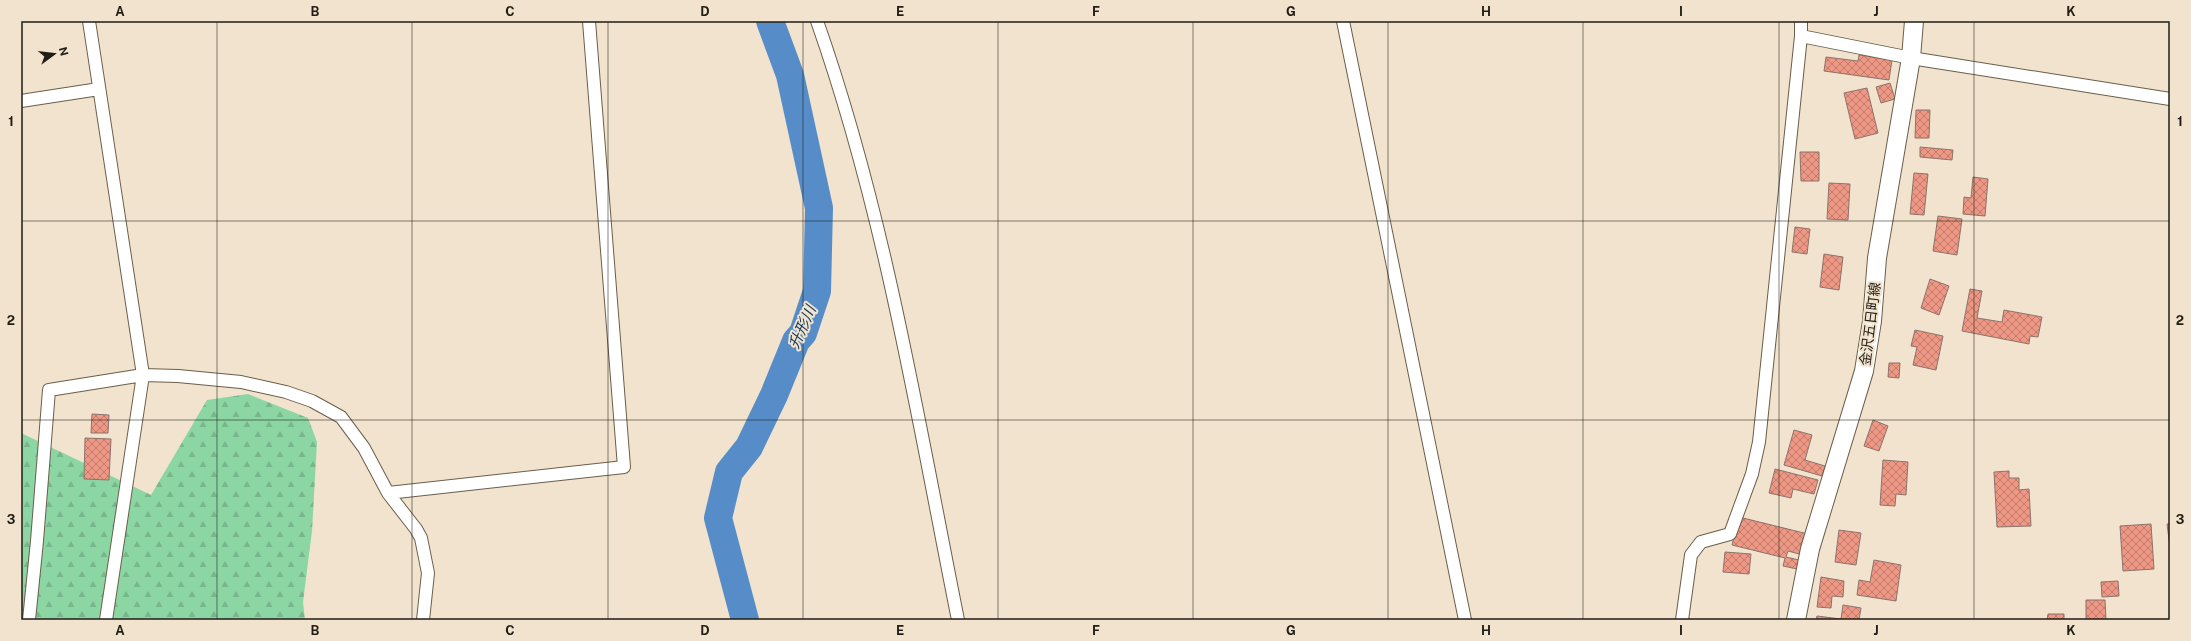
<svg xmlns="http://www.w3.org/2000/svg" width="2191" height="641" font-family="'Public Sans','Noto Sans JP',sans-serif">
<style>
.forest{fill:url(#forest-firs)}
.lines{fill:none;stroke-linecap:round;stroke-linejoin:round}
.river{stroke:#568dc8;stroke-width:28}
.building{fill:url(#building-cross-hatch);stroke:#8c736d}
.street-casing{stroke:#6a5e4b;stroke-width:14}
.secondary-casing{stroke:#6a5e4b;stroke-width:20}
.street{stroke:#fff;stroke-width:12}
.secondary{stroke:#fff;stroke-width:18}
.grid{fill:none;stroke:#221d15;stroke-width:1;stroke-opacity:0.55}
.labels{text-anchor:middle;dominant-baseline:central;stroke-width:4;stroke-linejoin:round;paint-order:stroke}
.street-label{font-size:14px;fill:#221d15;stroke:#f1e3cd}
.water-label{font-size:15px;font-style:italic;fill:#113961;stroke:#f1e3cd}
.neatline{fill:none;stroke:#221d15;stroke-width:1.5}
.grid-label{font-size:13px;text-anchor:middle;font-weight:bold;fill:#221d15}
</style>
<defs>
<pattern id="forest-firs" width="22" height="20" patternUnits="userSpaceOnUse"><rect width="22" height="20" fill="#8bd6a3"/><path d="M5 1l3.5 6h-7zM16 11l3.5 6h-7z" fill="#78b78b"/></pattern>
<pattern id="building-cross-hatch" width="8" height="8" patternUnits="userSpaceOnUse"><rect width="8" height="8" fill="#ed9784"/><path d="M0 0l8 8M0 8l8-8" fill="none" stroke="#c07b6b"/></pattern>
</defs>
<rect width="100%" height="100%" fill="#f1e3cd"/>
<path class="forest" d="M 248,394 L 308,418 L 317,442 L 312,531 L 303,602 L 305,620 L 21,620 L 21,433 L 151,495 L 207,400 Z"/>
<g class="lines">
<path class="river" d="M 745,620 L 718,518 L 729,472 L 749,447 L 774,395 L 796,341 L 803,333 L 817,291 L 819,208 L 790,75 L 770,21"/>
</g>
<path class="building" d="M 1859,55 L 1892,60 L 1889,80 L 1824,71 L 1826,57 L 1858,61 Z
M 1890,83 L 1895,99 L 1881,103 L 1876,87 Z
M 1867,88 L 1878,133 L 1855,139 L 1844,93 Z
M 1916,110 L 1930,110 L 1929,138 L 1915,138 Z
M 1920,147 L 1953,150 L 1952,160 L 1920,157 Z
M 1800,152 L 1819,152 L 1819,181 L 1801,181 Z
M 1914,173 L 1928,174 L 1924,215 L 1910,214 Z
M 1973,177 L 1988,179 L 1985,216 L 1963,214 L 1964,197 L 1971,198 Z
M 1829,183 L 1850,184 L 1848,220 L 1827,219 Z
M 1938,216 L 1962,219 L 1957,255 L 1933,251 Z
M 1795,227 L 1810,229 L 1807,254 L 1792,252 Z
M 1824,254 L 1843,257 L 1839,290 L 1820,287 Z
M 1930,279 L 1949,286 L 1939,315 L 1921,308 Z
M 1970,289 L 1982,291 L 1977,318 L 2002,322 L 2004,310 L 2042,317 L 2038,337 L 2030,336 L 2029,344 L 1962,331 Z
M 1915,330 L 1943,336 L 1936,370 L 1913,365 L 1917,347 L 1911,346 Z
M 1889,363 L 1900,363 L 1899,378 L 1888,377 Z
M 92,414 L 109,415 L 108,433 L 91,433 Z
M 1873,420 L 1888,426 L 1879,451 L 1864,446 Z
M 1794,430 L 1812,435 L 1805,460 L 1825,466 L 1822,476 L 1784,465 Z
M 85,438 L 111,439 L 109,480 L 84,479 Z
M 1883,460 L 1908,462 L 1906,495 L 1896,494 L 1895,506 L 1880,505 Z
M 1775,469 L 1818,480 L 1814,494 L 1793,489 L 1791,498 L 1769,493 Z
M 2009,471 L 2009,478 L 2019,478 L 2019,490 L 2029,489 L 2031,526 L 1997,527 L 1994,472 Z
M 1739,517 L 1808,534 L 1803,555 L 1788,551 L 1786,557 L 1799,560 L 1797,569 L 1783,566 L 1785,558 L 1732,545 Z
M 2151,524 L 2154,569 L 2123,571 L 2120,526 Z
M 2167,524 L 2170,524 L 2170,547 Z
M 1839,530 L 1861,533 L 1856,565 L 1835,562 Z
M 1725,552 L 1751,554 L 1749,574 L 1723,572 Z
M 1874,560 L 1901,565 L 1896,601 L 1857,595 L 1859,580 L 1870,582 Z
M 1821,577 L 1844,581 L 1843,597 L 1832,596 L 1831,608 L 1817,607 Z
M 2118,581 L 2119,596 L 2102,597 L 2101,582 Z
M 2086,600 L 2105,600 L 2106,620 L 2086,620 Z
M 1843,605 L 1861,608 L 1859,620 L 1816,620 L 1817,616 L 1841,619 Z
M 2048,614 L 2064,614 L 2064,620 L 2047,620 Z"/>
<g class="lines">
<defs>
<path id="street" d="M 89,21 L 143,375 L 106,620
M 817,21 C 885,214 918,420 958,620
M 1343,21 L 1465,620
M 1801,36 L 1911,58 L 2170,99
M 21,101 L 99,89
M 388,493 L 624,467 L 589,21
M 29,620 L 37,541 L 49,390 L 143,375 L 178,376 L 241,382 L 286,392 L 312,401 L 341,417 L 364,448 L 388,493 L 416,529 L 421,538 L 428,573 L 423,620
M 1682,620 L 1691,555 L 1701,542 L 1730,534 L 1752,474 L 1759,442 L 1801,36 L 1801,21"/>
<path id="secondary" d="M 1796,620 L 1810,549 L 1864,371 L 1872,321 L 1877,258 L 1911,58 L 1914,21"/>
</defs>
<use href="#street" class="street-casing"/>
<use href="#secondary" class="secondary-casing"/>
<use href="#street" class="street"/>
<use href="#secondary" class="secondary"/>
</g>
<path class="grid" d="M 217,21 L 217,620M 412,21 L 412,620M 608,21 L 608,620M 803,21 L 803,620M 998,21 L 998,620M 1193,21 L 1193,620M 1388,21 L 1388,620M 1583,21 L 1583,620M 1779,21 L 1779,620M 1974,21 L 1974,620M 21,221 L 2170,221M 21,420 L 2170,420"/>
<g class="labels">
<g class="street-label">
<text transform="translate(1870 324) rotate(-83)">金沢五日町線</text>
</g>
<g class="water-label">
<text transform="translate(802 327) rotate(-66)">升形川</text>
</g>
</g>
<rect width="2191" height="641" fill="none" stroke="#f1e3cd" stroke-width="44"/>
<g transform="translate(54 54) rotate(75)" stroke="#f1e3cd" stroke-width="3" paint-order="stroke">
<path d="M0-3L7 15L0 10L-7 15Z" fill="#221d15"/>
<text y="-6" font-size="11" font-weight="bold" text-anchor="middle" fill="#221d15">N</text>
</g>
<rect x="22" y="22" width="2147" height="597" class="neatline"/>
<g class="grid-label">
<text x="120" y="16">A</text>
<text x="315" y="16">B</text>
<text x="510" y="16">C</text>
<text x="705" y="16">D</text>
<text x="900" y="16">E</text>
<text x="1096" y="16">F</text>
<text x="1291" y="16">G</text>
<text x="1486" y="16">H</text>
<text x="1681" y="16">I</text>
<text x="1876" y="16">J</text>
<text x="2071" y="16">K</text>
<text x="11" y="126">1</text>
<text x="2180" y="126">1</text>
<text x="11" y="325">2</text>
<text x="2180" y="325">2</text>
<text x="11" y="524">3</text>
<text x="2180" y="524">3</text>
<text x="120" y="635">A</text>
<text x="315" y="635">B</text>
<text x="510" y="635">C</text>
<text x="705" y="635">D</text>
<text x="900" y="635">E</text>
<text x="1096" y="635">F</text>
<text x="1291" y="635">G</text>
<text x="1486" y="635">H</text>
<text x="1681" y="635">I</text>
<text x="1876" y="635">J</text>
<text x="2071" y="635">K</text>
</g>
</svg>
